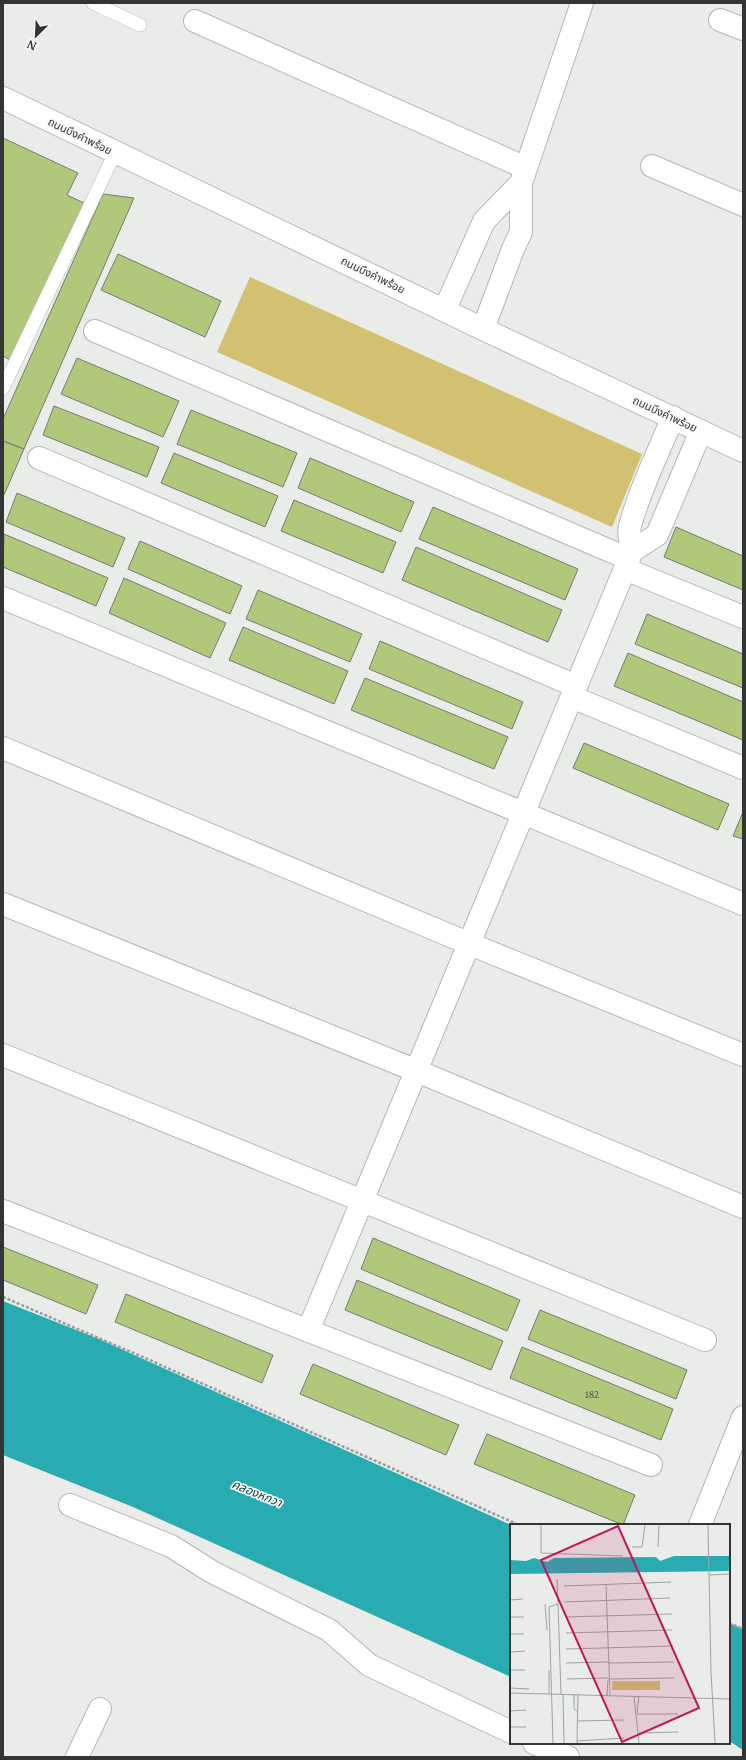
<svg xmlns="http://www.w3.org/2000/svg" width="746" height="1760" font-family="Merriweather,'Noto Sans Thai',serif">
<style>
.green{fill:#d1c170}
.water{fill:#28abb1}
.building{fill:#afc87a;stroke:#787a76}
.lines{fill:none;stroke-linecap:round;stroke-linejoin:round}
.service-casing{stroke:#b4b7b4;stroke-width:14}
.minor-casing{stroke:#b4b7b4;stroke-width:24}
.path{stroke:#9a9d9b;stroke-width:2.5;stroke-dasharray:3 2;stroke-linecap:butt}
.service{stroke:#fff;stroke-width:13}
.minor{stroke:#fff;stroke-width:22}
.labels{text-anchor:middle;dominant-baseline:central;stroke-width:3.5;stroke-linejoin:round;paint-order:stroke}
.number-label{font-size:9px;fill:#525a46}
.street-label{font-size:11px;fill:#333534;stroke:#f6f9f6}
.water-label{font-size:12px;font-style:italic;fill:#0c4446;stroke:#f6f9f6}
.inset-road{fill:none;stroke:#a0a3a1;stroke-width:1}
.view{fill:#c2185b;fill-opacity:0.15;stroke:#c2185b;stroke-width:2}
.inset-edge{fill:none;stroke:#333534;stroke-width:2}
</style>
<rect width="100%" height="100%" fill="#e9ece9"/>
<path class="green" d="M 250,277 L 642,454 L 612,527 L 217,352 Z"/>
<path class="water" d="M 3,1301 L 99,1339 L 511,1525 L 511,1677 L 133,1507 L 3,1455 Z
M 729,1623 L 743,1629 L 743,1750 L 729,1741 Z"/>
<path class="building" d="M 3,138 L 78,173 L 67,195 L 84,203 L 10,360 L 3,356 Z
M 103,194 L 134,198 L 24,449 L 3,441 L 3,419 Z
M 118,254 L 221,301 L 205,337 L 101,290 Z
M 77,358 L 179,401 L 163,437 L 61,394 Z
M 54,406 L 159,447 L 147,477 L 43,435 Z
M 191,410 L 297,453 L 283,487 L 177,444 Z
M 3,441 L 24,449 L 4,495 L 3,494 Z
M 174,453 L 278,496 L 265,527 L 161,483 Z
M 310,458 L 414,502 L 401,532 L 298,488 Z
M 17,493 L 125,538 L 113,567 L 6,522 Z
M 294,500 L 396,542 L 383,573 L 281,531 Z
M 433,507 L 578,569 L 565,600 L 419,539 Z
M 676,527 L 743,556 L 743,590 L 664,557 Z
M 4,534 L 108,578 L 96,606 L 3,567 Z
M 140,541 L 242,586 L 230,614 L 128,569 Z
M 416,547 L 562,610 L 548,642 L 402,580 Z
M 124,578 L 226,623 L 210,658 L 109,613 Z
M 258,590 L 362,634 L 350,662 L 246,619 Z
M 647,614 L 743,654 L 743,688 L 635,644 Z
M 243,627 L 348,671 L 334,704 L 229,660 Z
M 380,641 L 523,702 L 512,729 L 369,669 Z
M 628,653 L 743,702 L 743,740 L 614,686 Z
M 365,678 L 508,737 L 494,769 L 351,710 Z
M 584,743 L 729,804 L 718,830 L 573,768 Z
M 743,812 L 743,839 L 733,836 Z
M 373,1238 L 520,1300 L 507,1331 L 361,1269 Z
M 3,1247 L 98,1285 L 86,1314 L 3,1280 Z
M 357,1280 L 503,1341 L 491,1370 L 345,1310 Z
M 126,1294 L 273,1355 L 262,1383 L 115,1322 Z
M 540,1310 L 687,1370 L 676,1399 L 528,1339 Z
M 522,1347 L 673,1409 L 661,1440 L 510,1378 Z
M 313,1364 L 459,1425 L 446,1455 L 300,1394 Z
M 487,1434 L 635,1495 L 623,1525 L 474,1464 Z"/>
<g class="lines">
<defs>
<path id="service" d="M 93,3 L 140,25
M 3,388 L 115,153"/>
<path id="minor" d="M 720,20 L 743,29
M 195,21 L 526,168
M 3,98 L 483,329 L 743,451
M 652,166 L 743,205
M 445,309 L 484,221 L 521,183
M 483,329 L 513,249 L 521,232 L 521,183 L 582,3
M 95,331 L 629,559
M 39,458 L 576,686
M 632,551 L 657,535 L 701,431
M 625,569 L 743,617
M 3,598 L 743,904
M 572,697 L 743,768
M 3,748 L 470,944 L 743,1055
M 3,904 L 417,1071 L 743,1207
M 3,1055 L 705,1340
M 3,1211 L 651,1465
M 308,1331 L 629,559 C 634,545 627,537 630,526 C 640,489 658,453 673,417
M 70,1505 L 171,1546 L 212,1572 L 329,1630 L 369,1665 L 511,1732
M 700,1525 L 743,1417
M 534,1743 L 568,1757
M 77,1757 L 100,1709"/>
</defs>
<use href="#service" class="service-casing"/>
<use href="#minor" class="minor-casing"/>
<path class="path" d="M 3,1297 L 145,1358 L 519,1525
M 729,1623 L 743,1629"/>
<use href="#service" class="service"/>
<use href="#minor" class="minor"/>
</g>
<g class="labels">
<g class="number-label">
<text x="592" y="1394">182</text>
</g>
<g class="street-label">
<text transform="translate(80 136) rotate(26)">ถนนบึงคำพร้อย</text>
<text transform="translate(373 275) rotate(26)">ถนนบึงคำพร้อย</text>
<text transform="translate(665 414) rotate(25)">ถนนบึงคำพร้อย</text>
</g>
<g class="water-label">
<text transform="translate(257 1493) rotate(22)">คลองหกวา</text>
</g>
</g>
<g transform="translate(510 1524)">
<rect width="220" height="220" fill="#e9ece9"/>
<path d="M 102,157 L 150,157 L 150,166 L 102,166 Z" fill="#d1c170"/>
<path d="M 164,32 L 220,32 L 220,47 L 0,50 L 0,36 L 16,37 L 24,34 L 37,38 L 44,34 L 146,33 L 150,37 Z" fill="#28abb1"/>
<path class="inset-road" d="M 31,1 L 31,29 L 113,32M 198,1 L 201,148 L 205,219M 122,23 L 132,23 L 135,1M 148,23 L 149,1M 199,51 L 220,50M 96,61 L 100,171M 54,62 L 161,58M 0,76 L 13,75M 55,78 L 160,74M 35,80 L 37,106M 48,80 L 51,170M 0,93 L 14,93M 55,93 L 162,90M 56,109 L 162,106M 0,110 L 14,110M 56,125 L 163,122M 0,128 L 15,127M 56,139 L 98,138M 98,139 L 164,138M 0,146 L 15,146M 39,146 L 39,170M 57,155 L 98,154M 98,155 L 164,154M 0,164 L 19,165M 0,169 L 220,175M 53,170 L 54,219M 64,170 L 64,185 L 67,187M 97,171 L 98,156M 124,172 L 129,219M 0,187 L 16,186M 127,189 L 129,172M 127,190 L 168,190M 67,197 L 114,196M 0,203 L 16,203M 129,209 L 168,208M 67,217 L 114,214M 43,219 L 39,83 L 48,80 L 47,55M 67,219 L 68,170"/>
<path class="view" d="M 108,2 L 189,184 L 112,218 L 31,36 Z"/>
<rect width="220" height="220" class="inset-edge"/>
</g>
<rect width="746" height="1760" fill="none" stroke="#333534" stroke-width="8"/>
<g transform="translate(36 36) rotate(204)" stroke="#f6f9f6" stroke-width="3" paint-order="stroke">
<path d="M0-3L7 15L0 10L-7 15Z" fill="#333534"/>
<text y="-6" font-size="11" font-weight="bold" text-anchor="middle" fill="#333534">N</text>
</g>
</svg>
